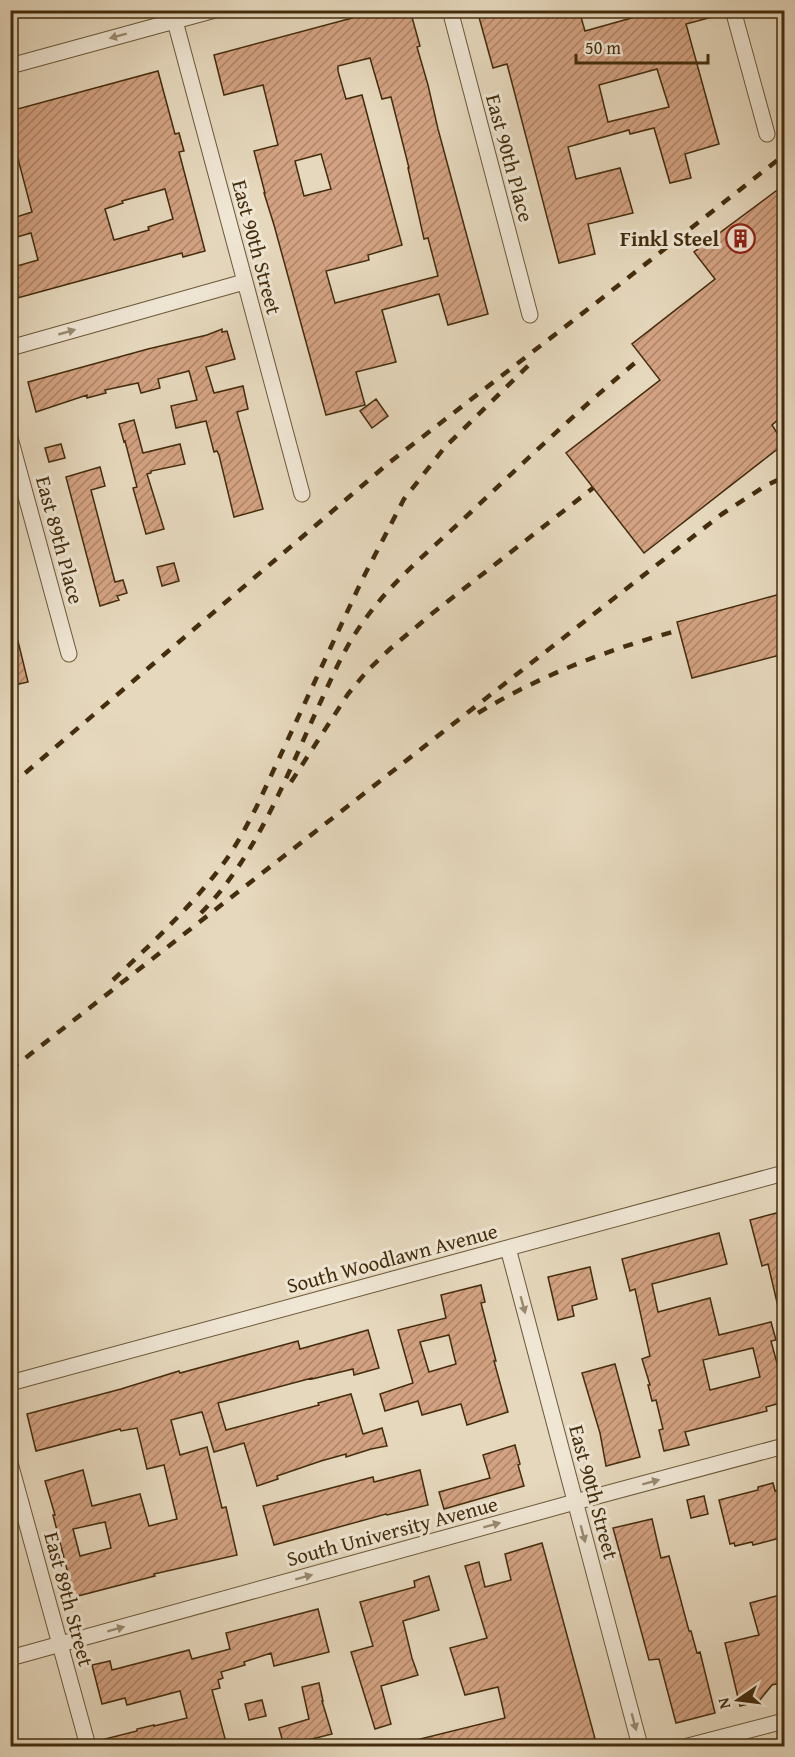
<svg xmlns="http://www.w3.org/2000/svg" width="795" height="1757" font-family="'Gentium Book Plus',serif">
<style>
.building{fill:url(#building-hatch);stroke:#432d0d;stroke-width:1.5;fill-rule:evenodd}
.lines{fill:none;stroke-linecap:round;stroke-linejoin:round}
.minor-casing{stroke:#6c5839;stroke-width:17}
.minor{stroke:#efe6d4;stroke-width:15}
.rail{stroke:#432d0d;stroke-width:4.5;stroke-dasharray:10 10;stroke-linecap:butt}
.oneway{fill:#998a70}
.labels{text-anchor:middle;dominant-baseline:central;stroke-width:6;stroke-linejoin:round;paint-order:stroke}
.street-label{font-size:21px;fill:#432d0d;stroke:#efe6d4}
.poi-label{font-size:21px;font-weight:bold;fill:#432d0d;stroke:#efe6d4;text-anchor:end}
</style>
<defs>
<pattern id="building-hatch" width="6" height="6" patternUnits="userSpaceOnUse" patternTransform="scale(1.5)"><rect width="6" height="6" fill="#d3a282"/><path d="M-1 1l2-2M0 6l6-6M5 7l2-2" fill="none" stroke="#ad8469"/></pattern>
</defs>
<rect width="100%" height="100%" fill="#e6d8bd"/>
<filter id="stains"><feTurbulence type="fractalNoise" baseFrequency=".00333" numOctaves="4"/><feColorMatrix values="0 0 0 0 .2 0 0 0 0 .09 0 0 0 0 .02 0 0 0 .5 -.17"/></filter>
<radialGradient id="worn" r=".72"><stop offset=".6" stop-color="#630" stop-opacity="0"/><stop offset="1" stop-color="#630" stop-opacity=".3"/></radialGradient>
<path class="building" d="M 382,10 L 410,10 L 420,46 L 417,47 L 428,85 L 438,129 L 488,314 L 448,325 L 439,294 L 382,310 L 396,362 L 356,372 L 365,405 L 326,415 L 274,225 L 264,193 L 265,193 L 254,151 L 278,145 L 263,85 L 224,95 L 214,55 ZM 370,58 L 382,99 L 391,97 L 409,168 L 408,168 L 424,239 L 428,238 L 438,276 L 335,303 L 326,271 L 369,260 L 368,255 L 402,245 L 362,95 L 346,99 L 338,71 L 338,66 ZM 321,154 L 331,189 L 304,196 L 295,161 Z
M 477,10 L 579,10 L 585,31 L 660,10 L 720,10 L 720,15 L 686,24 L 719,144 L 685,154 L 691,178 L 670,183 L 654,128 L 630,134 L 629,130 L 568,147 L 576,179 L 620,168 L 633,213 L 588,224 L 595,254 L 559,263 L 507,64 L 493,68 ZM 657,69 L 669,107 L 608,122 L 599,85 Z
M 158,71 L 175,134 L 179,133 L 184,151 L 179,152 L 205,251 L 183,257 L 182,253 L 10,300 L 10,268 L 38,260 L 31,233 L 10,239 L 10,219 L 32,212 L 17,155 L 10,156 L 10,111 ZM 165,189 L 173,219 L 148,227 L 149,230 L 114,240 L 105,209 L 123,203 L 122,201 Z
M 784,185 L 784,415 L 772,425 L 784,444 L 644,553 L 566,453 L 660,380 L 632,344 L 715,279 L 694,252 Z
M 222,329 L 222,332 L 227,331 L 235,359 L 206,367 L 214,393 L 243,386 L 248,409 L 237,412 L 263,509 L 234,517 L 219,455 L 217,451 L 214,452 L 206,421 L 176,428 L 171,406 L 197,400 L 189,371 L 158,379 L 160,388 L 141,393 L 138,383 L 105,390 L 106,393 L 87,398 L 87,395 L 36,412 L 28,382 L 148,349 L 207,335 Z
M 376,399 L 388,416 L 372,428 L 360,411 Z
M 134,420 L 143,453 L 180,444 L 185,464 L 151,471 L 151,473 L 147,474 L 164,529 L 146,534 L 133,488 L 137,487 L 125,441 L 124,442 L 119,424 Z
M 61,444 L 65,458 L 49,462 L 45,448 Z
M 100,467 L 105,486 L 91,490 L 115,582 L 123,580 L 127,593 L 117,596 L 119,600 L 100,606 L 66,477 Z
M 174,563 L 179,581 L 162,586 L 157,567 Z
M 784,593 L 784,654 L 692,678 L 677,622 Z
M 10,633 L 16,633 L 28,682 L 10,686 Z
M 784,1211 L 784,1311 L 779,1311 L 768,1264 L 762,1266 L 750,1220 Z
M 719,1233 L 727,1264 L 652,1284 L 658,1312 L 710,1298 L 719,1335 L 771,1322 L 776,1340 L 771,1341 L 784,1389 L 784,1402 L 766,1407 L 767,1411 L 759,1413 L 685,1432 L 689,1445 L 664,1451 L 659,1430 L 663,1429 L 656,1400 L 652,1401 L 648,1385 L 650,1385 L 642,1359 L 650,1356 L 635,1289 L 630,1291 L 622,1259 ZM 753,1348 L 760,1377 L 710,1390 L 703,1360 Z
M 590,1267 L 597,1299 L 572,1306 L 574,1316 L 558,1320 L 548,1277 Z
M 481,1285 L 485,1302 L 481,1303 L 496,1361 L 494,1361 L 508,1412 L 467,1425 L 461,1404 L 422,1415 L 418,1401 L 385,1411 L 380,1394 L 413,1383 L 398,1330 L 446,1318 L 441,1295 ZM 449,1335 L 456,1364 L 429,1372 L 420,1342 Z
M 368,1330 L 379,1368 L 354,1375 L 353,1369 L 312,1379 L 312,1378 L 218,1403 L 226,1430 L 319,1405 L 318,1403 L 351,1394 L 363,1434 L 382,1428 L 387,1446 L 371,1449 L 346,1457 L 346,1454 L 321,1461 L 277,1476 L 278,1479 L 257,1486 L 244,1443 L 214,1452 L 202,1412 L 171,1420 L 180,1455 L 207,1447 L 222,1508 L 226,1507 L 237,1555 L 154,1574 L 155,1576 L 74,1597 L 53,1515 L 55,1515 L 45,1481 L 83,1470 L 92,1506 L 140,1494 L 149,1526 L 177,1519 L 164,1465 L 147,1469 L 137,1428 L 121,1431 L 120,1429 L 36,1451 L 27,1414 L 121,1389 L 179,1371 L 180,1373 L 298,1341 L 300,1349 ZM 105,1522 L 111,1548 L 80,1556 L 73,1529 Z
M 615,1364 L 640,1457 L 606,1466 L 600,1433 L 582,1373 Z
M 515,1445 L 520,1464 L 518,1465 L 524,1486 L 444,1509 L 439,1492 L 490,1478 L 483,1455 Z
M 420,1470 L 428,1505 L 387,1515 L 386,1514 L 274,1545 L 263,1506 L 373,1477 L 374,1482 Z
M 773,1483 L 775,1491 L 784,1488 L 784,1537 L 753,1545 L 752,1542 L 735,1546 L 734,1543 L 730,1544 L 719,1500 L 758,1490 L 758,1487 Z
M 704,1496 L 708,1514 L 691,1518 L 687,1500 Z
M 652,1519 L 661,1558 L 669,1556 L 689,1631 L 691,1631 L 697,1653 L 700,1652 L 715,1713 L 676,1723 L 659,1659 L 649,1660 L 613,1528 Z
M 542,1543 L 597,1746 L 413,1746 L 412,1741 L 505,1718 L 498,1687 L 465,1695 L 450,1648 L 487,1638 L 465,1566 L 479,1562 L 485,1587 L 511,1580 L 505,1554 Z
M 429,1576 L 439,1610 L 403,1621 L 412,1658 L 418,1675 L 381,1686 L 391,1724 L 375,1729 L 351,1652 L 373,1646 L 360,1602 L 415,1587 L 414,1581 Z
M 784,1594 L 784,1682 L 772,1685 L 759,1701 L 740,1706 L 725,1643 L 759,1635 L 750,1603 Z
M 318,1609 L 329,1652 L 274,1666 L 271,1653 L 244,1662 L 245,1665 L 221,1672 L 223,1678 L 218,1680 L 220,1688 L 212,1690 L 227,1746 L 167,1746 L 166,1741 L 142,1746 L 98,1746 L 97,1741 L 137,1731 L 137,1729 L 154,1725 L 154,1726 L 187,1718 L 180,1691 L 127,1705 L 125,1698 L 102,1704 L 92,1665 L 110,1661 L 112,1670 L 189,1650 L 192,1659 L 230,1649 L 226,1633 Z
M 319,1683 L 323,1701 L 322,1701 L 332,1734 L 284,1746 L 279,1728 L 309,1719 L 302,1687 Z
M 262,1700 L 266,1716 L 249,1720 L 245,1704 Z"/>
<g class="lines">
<defs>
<path id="minor" d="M 172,10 L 302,494
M 450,10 L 530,315
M 733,10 L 767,134
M 10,66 L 215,10
M 10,348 L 244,282
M 10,438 L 69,654
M 508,1248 L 640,1746
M 10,1383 L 784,1173
M 10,1463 L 88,1746
M 10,1658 L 575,1502 L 784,1446
M 688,1746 L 784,1721"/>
</defs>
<use href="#minor" class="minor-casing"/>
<use href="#minor" class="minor"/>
<path class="rail" d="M 478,713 C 541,675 609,649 680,630
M 291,782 L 348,694 L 368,670 L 391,648 L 434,612 L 593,488
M 10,786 L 390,462 L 601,299 L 784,155
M 201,913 C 258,855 287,774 321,701 C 333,675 344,649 361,625 C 391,581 433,548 471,512 C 527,459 583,406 642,357
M 113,980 C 150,945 189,909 220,868 C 234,850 245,829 256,808 L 362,580 L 404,499 L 445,447 L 532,362
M 10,1070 L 722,514 L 765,486 L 784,477"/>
</g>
<defs><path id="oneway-solid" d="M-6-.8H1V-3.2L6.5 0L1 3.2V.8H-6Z" transform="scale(1.5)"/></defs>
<g class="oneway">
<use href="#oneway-solid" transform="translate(118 36) rotate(165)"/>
<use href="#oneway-solid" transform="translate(67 332) rotate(-16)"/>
<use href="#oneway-solid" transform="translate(523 1305) rotate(75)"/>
<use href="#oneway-solid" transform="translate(651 1482) rotate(-15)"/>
<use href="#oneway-solid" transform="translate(492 1525) rotate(-15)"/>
<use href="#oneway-solid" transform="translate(583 1534) rotate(75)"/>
<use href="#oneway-solid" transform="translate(304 1577) rotate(-15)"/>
<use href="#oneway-solid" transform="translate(116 1629) rotate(-15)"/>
<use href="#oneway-solid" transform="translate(634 1722) rotate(75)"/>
</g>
<defs>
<symbol id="building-ring" viewBox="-11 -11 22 22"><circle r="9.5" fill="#efe6d4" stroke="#8f2418" stroke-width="1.5"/><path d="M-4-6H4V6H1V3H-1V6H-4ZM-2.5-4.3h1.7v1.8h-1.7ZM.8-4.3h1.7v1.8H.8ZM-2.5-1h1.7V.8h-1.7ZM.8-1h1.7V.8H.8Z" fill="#8f2418"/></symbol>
</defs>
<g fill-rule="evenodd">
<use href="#building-ring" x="724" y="222" width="33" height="33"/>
</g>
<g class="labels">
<g class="street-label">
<text transform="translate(510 158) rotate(75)">East 90th Place</text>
<text transform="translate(257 247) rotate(75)">East 90th Street</text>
<text transform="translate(60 540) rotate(75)">East 89th Place</text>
<text transform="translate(392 1258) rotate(-15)">South Woodlawn Avenue</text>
<text transform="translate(594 1492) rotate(75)">East 90th Street</text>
<text transform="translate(392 1531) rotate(-15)">South University Avenue</text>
<text transform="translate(69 1599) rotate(75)">East 89th Street</text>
</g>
<g class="poi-label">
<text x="719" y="238">Finkl Steel</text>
</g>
</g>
<rect width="795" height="1757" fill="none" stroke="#e6d8bd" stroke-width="36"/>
<rect x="12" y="12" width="771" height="1733" fill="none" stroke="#432d0d" stroke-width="3"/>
<rect x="18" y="18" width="759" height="1721" fill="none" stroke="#432d0d" stroke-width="1.5"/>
<g transform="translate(738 1700) rotate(256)" stroke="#efe6d4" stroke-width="4.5" paint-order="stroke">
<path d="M0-4.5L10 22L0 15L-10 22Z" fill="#432d0d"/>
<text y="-9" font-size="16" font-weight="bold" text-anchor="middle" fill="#432d0d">N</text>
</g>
<path d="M576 54v9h132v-9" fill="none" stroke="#432d0d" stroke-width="3"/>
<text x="585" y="54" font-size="18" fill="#432d0d" stroke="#efe6d4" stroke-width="4.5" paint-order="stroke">50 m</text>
<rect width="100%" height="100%" filter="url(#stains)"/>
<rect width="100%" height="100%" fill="url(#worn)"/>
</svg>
